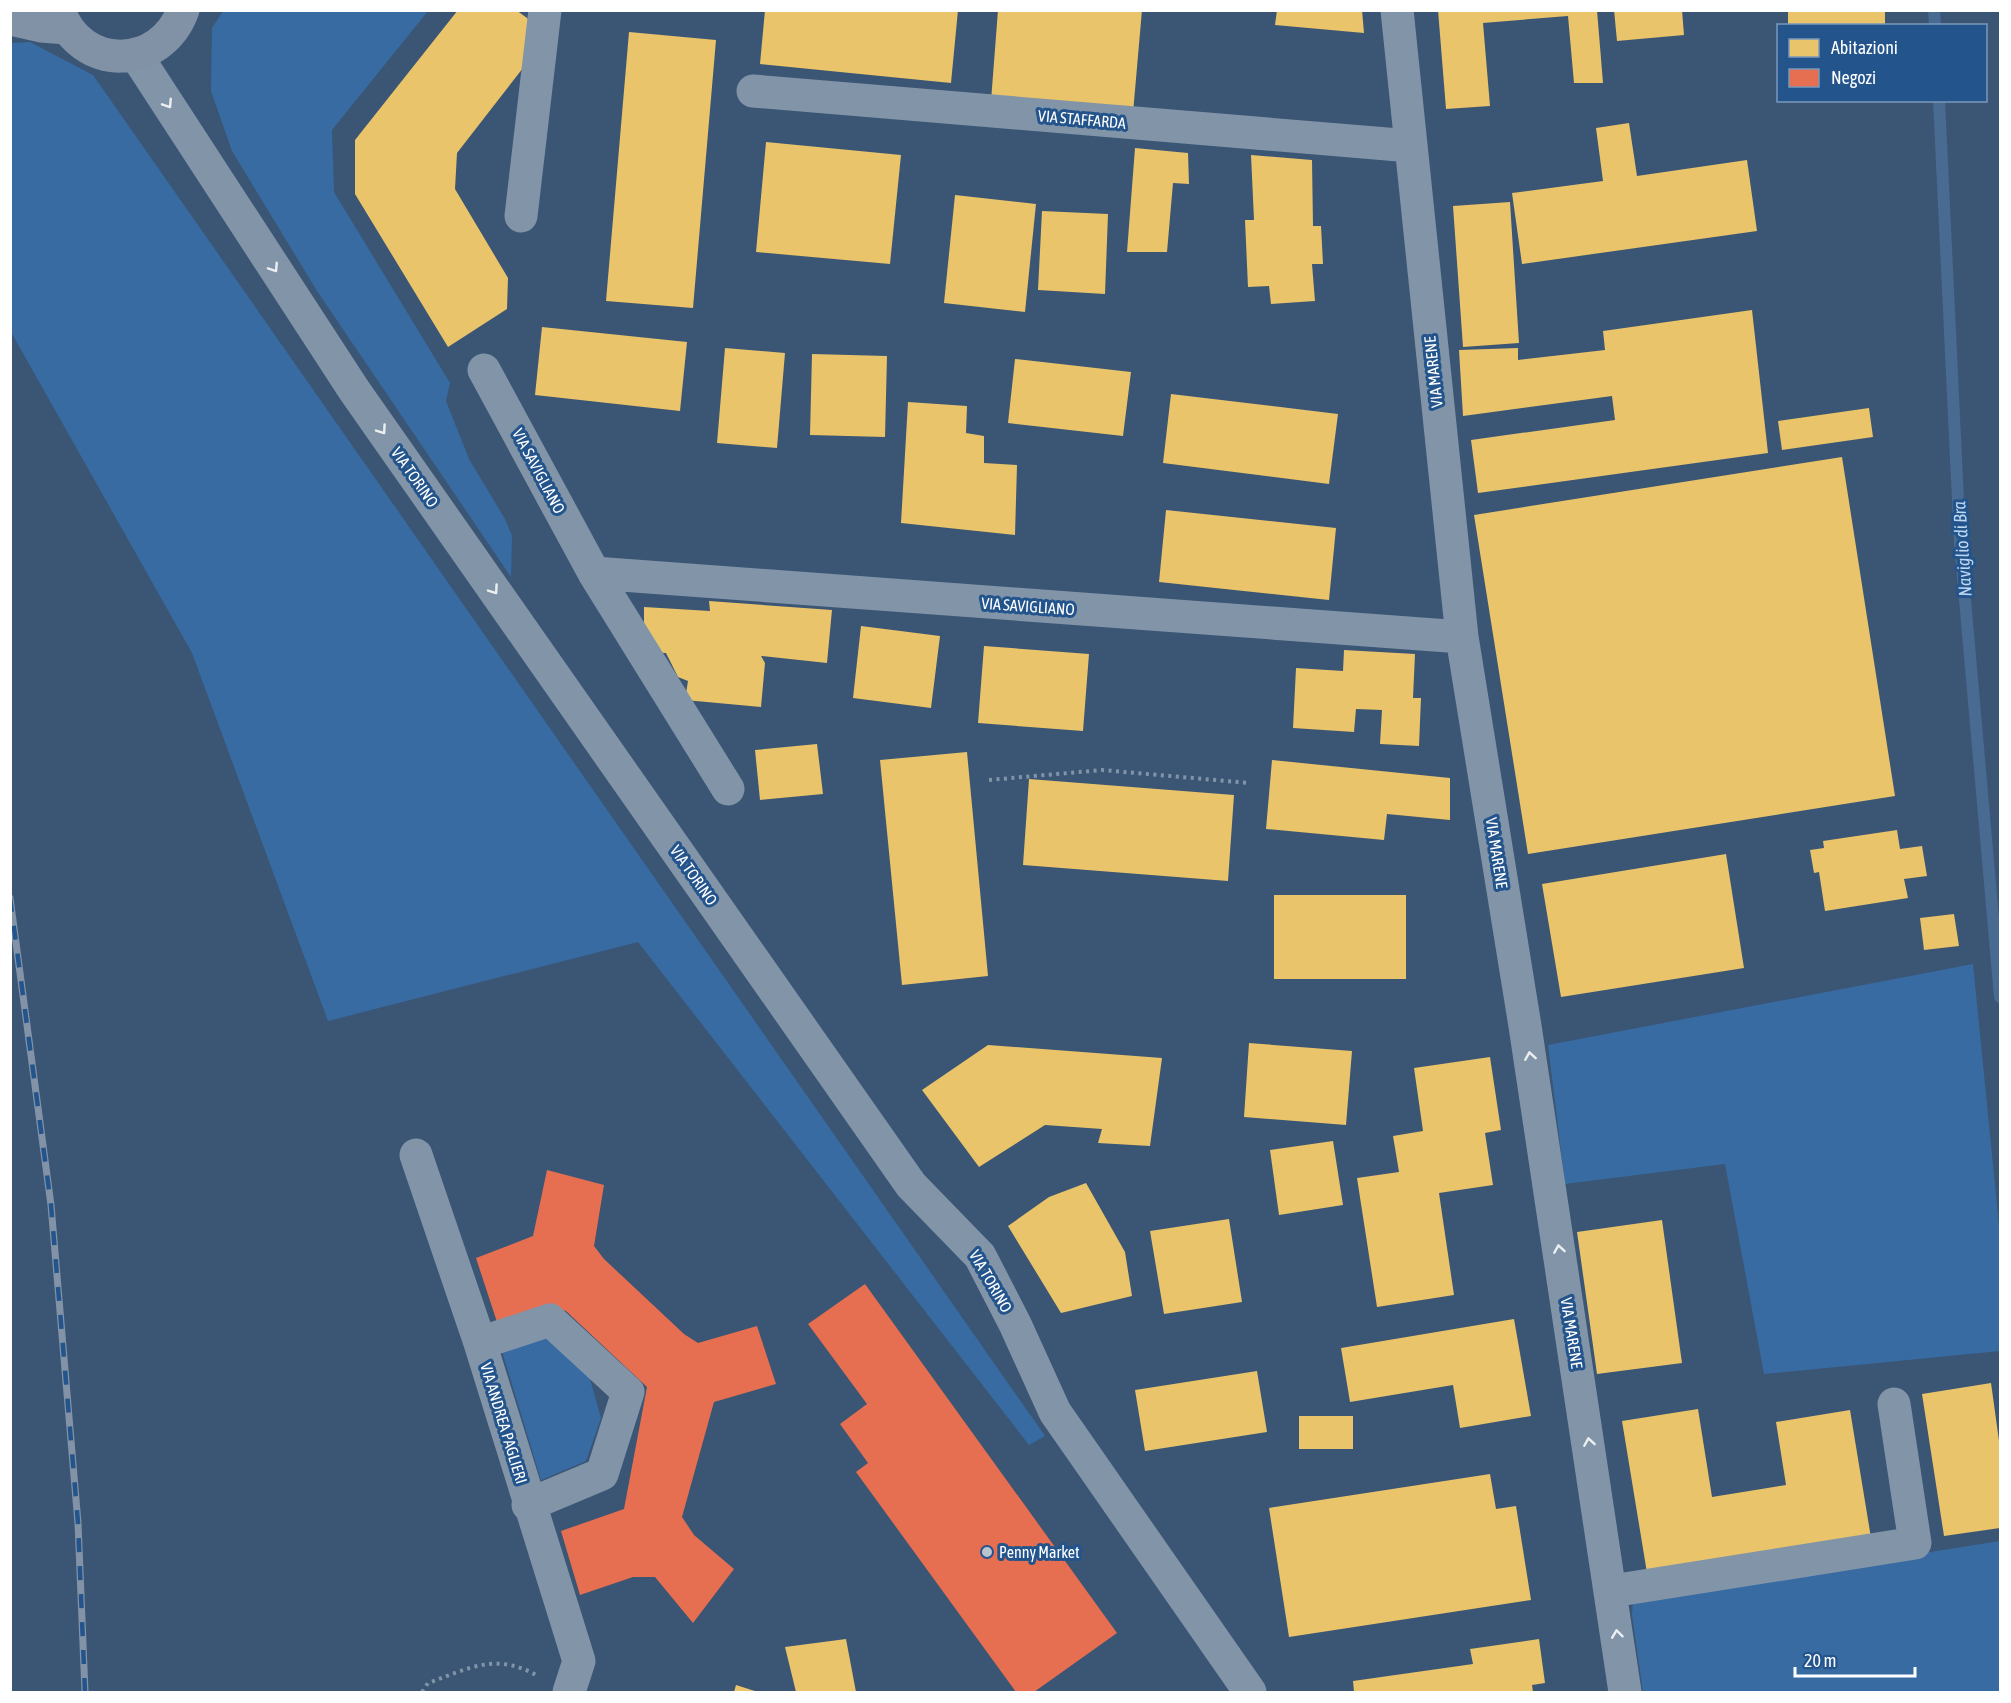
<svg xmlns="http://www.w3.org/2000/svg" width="2011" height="1703" font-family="'Asap Condensed',sans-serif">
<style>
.green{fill:#386ba2}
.homes{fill:#e9c46a}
.shops{fill:#e76f51}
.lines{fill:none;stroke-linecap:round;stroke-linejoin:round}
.stream{stroke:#496a91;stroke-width:12}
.path{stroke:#8295a8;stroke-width:4;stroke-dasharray:3 4.5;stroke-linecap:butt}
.minor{stroke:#8295a8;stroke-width:33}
.major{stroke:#8192a7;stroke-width:33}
.rail-casing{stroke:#8293a7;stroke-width:7}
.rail{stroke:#23548c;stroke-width:4.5;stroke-dasharray:14;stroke-linecap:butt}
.oneway{stroke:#eceff2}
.poi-dot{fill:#bac4ce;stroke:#23548c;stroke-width:2}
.labels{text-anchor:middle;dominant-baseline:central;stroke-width:6;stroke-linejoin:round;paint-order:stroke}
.street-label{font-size:16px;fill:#fff;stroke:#23548c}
.poi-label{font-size:16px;fill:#fff;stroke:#23548c;text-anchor:start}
.water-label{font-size:18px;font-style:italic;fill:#bdd7f2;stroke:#23548c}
</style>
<rect width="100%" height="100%" fill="#3b5574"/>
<path class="green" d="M 223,11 L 428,11 L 332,130 L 334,192 L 450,383 L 446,401 L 469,459 L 505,519 L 512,536 L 511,577 L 317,291 L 232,151 L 211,91 L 212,28 Z
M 30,42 L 93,75 L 1045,1436 L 1029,1445 L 638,942 L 328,1021 L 192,653 L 11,332 L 11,43 Z
M 1973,964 L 2000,1235 L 2000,1351 L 1764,1374 L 1725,1164 L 1565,1184 L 1548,1045 Z
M 545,1337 L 588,1372 L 601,1418 L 586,1461 L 541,1480 L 501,1348 Z
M 2000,1541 L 2000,1692 L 1643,1692 L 1632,1615 L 1633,1599 Z"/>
<path class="homes" d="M 458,10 L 516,10 L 538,26 L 537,50 L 457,153 L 455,189 L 508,278 L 507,309 L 448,347 L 355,194 L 355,140 Z
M 765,10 L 958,10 L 951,83 L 760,64 Z
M 998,10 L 1142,10 L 1133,113 L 991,101 Z
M 1277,10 L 1362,10 L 1364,33 L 1275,25 Z
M 1438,10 L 1597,10 L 1603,83 L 1574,83 L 1568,16 L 1483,23 L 1490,106 L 1446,109 Z
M 1614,10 L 1682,10 L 1684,35 L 1617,41 Z
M 1788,10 L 1885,10 L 1885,26 L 1788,26 Z
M 629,32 L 716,40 L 693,308 L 606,301 Z
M 1629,123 L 1637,176 L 1747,160 L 1757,231 L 1522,264 L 1512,193 L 1603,181 L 1596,128 Z
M 766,142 L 901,155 L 890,264 L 756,252 Z
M 1135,148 L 1188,153 L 1189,184 L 1173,183 L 1167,252 L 1127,252 Z
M 1251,155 L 1312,160 L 1313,226 L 1321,226 L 1323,264 L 1312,264 L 1315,301 L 1271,304 L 1269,286 L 1248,287 L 1245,220 L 1254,220 Z
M 955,195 L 1036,204 L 1025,312 L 944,303 Z
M 1510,202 L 1519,343 L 1463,347 L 1453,206 Z
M 1042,211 L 1108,214 L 1105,294 L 1038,290 Z
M 1752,310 L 1768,453 L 1478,493 L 1471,440 L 1615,420 L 1612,396 L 1463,416 L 1459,350 L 1518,348 L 1518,360 L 1605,350 L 1603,331 Z
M 542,327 L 687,342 L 680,411 L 535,395 Z
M 725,348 L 785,353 L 777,448 L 717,443 Z
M 812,354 L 887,356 L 885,437 L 810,435 Z
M 1015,359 L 1131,372 L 1123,436 L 1008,423 Z
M 1171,394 L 1338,414 L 1329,484 L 1163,463 Z
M 908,402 L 967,406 L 966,433 L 984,436 L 984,463 L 1017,465 L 1015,535 L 901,523 Z
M 1869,408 L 1873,437 L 1782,450 L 1778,421 Z
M 1842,457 L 1895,796 L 1528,854 L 1474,515 Z
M 1166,510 L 1336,528 L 1329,600 L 1159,582 Z
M 709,601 L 832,610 L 827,663 L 761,656 L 765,663 L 761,707 L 685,700 L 688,681 L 678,677 L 666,653 L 644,652 L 644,607 L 710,611 Z
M 861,626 L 940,636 L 931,708 L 853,698 Z
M 984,646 L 1089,654 L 1083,731 L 978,723 Z
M 1344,650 L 1415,654 L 1413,698 L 1421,698 L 1419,746 L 1380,744 L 1382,710 L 1356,709 L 1354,732 L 1293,728 L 1296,668 L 1343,671 Z
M 817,744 L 823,794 L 760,800 L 755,750 Z
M 967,752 L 988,976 L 902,985 L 880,760 Z
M 1272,760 L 1450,778 L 1450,820 L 1387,814 L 1384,840 L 1266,829 Z
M 1029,779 L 1234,795 L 1228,881 L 1023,865 Z
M 1897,830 L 1900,849 L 1922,846 L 1927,876 L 1904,879 L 1908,898 L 1825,911 L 1819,872 L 1814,873 L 1810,850 L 1824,848 L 1823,841 Z
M 1726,854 L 1744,968 L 1561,997 L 1542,884 Z
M 1274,895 L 1406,895 L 1406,979 L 1274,979 Z
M 1954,914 L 1959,946 L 1924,950 L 1920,918 Z
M 1249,1043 L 1352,1051 L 1346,1125 L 1244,1117 Z
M 988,1045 L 1162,1058 L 1150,1146 L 1098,1143 L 1102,1129 L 1045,1125 L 979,1167 L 922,1090 Z
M 1490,1057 L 1501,1130 L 1485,1133 L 1493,1185 L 1439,1193 L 1454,1295 L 1377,1307 L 1357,1178 L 1399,1172 L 1393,1136 L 1423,1131 L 1414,1068 Z
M 1333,1141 L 1343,1205 L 1279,1215 L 1270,1150 Z
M 1086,1183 L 1125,1252 L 1132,1296 L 1061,1313 L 1008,1226 L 1049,1197 Z
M 1229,1219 L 1242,1302 L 1164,1314 L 1150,1231 Z
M 1662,1220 L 1682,1363 L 1597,1374 L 1577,1232 Z
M 1514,1319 L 1531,1416 L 1460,1428 L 1453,1385 L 1350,1402 L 1341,1348 Z
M 1257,1371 L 1267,1432 L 1145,1451 L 1135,1390 Z
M 1991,1383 L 2000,1448 L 2000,1528 L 1944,1536 L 1922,1394 Z
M 1698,1409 L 1712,1497 L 1786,1485 L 1776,1422 L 1850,1410 L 1872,1544 L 1648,1579 L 1622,1421 Z
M 1299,1416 L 1353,1416 L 1353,1449 L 1299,1449 Z
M 1490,1474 L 1496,1509 L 1516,1506 L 1531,1600 L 1289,1637 L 1269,1508 Z
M 846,1639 L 856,1692 L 796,1692 L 785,1647 Z
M 1539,1639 L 1545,1683 L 1532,1685 L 1533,1692 L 1354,1692 L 1353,1681 L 1473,1664 L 1470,1649 Z
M 736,1685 L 758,1692 L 734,1692 Z"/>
<path class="shops" d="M 547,1170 L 604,1185 L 594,1246 L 604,1259 L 684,1334 L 698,1343 L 757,1326 L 776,1384 L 714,1402 L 682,1517 L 694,1535 L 734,1569 L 693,1623 L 655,1577 L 633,1577 L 580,1595 L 561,1531 L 624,1509 L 647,1387 L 566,1311 L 543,1306 L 497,1322 L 476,1258 L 533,1236 Z
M 865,1284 L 1117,1633 L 1034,1692 L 1016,1692 L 856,1472 L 868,1463 L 840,1424 L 867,1404 L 808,1324 Z"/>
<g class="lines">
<path class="stream" d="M 1934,10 L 1935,26
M 1939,100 L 1960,543 L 2000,997"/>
<path class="path" d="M 989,780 L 1102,770 L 1249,783
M 422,1692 L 428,1683 C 468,1669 495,1652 536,1675"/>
<path class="minor" d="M 1397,10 L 1462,637 L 1525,1026 L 1625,1692
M 136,55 L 354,390 L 911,1185 L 980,1256 L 1015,1324 L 1055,1412 L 1250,1692
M 753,91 L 1411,146
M 521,216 L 545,10
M 484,370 L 594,573 L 728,789
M 594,573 L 1462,637
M 416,1155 L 480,1343 L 579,1661 L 569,1692
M 480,1343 L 550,1320 L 628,1392 L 602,1474 L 528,1505
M 1612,1591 L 1915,1543 L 1894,1404"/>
<path class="major" d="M 59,10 C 80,72 161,71 183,10
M 10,19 L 41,26 L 67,28"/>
<defs>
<path id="rail" d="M 10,898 L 51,1205 L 78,1523 L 85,1692"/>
</defs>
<use href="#rail" class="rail-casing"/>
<use href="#rail" class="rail"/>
</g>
<defs><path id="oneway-chevron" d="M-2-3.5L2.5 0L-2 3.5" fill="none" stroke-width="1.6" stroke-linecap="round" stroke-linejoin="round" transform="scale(1.5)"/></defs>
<g class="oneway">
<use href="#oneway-chevron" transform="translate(168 104) rotate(57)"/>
<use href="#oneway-chevron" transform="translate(274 268) rotate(57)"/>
<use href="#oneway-chevron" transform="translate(382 430) rotate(55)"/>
<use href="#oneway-chevron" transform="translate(494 590) rotate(55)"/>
<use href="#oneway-chevron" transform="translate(1530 1056) rotate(-99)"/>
<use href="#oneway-chevron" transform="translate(1559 1249) rotate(-99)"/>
<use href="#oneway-chevron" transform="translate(1589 1442) rotate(-99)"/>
<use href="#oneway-chevron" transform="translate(1617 1634) rotate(-97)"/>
</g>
<circle class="poi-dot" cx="987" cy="1552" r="6"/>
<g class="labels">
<g class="street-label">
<text transform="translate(1082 119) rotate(5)">VIA STAFFARDA</text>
<text transform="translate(1433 372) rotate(-96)">VIA MARENE</text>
<text transform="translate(539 471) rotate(62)">VIA SAVIGLIANO</text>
<text transform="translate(415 477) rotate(55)">VIA TORINO</text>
<text transform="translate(1028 606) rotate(4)">VIA SAVIGLIANO</text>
<text transform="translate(1497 853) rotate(81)">VIA MARENE</text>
<text transform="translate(694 875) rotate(55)">VIA TORINO</text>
<text transform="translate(991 1281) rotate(60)">VIA TORINO</text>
<text transform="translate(1572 1333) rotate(81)">VIA MARENE</text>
<text transform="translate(504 1423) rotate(73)">VIA ANDREA PAGLIERI</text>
</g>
<g class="poi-label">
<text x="999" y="1552">Penny Market</text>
</g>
<g class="water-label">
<text transform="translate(1962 549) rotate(-94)">Naviglio di Bra</text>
</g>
</g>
<rect width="2011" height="1703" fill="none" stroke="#ffffff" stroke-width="24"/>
<rect x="1777" y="24" width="210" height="78" fill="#23548c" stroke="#7b98ba" stroke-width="1.5"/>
<rect x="1789" y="39" width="30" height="18" fill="#e9c46a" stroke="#7b98ba" stroke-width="1.5"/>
<text x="1831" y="54" font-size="18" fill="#ffffff">Abitazioni</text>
<rect x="1789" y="69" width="30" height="18" fill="#e76f51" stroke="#7b98ba" stroke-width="1.5"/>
<text x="1831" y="84" font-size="18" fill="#ffffff">Negozi</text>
<path d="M1795 1667v9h120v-9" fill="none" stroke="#ffffff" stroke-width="3"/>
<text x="1804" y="1667" font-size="18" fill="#ffffff" stroke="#23548c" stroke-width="4.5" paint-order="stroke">20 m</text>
</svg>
